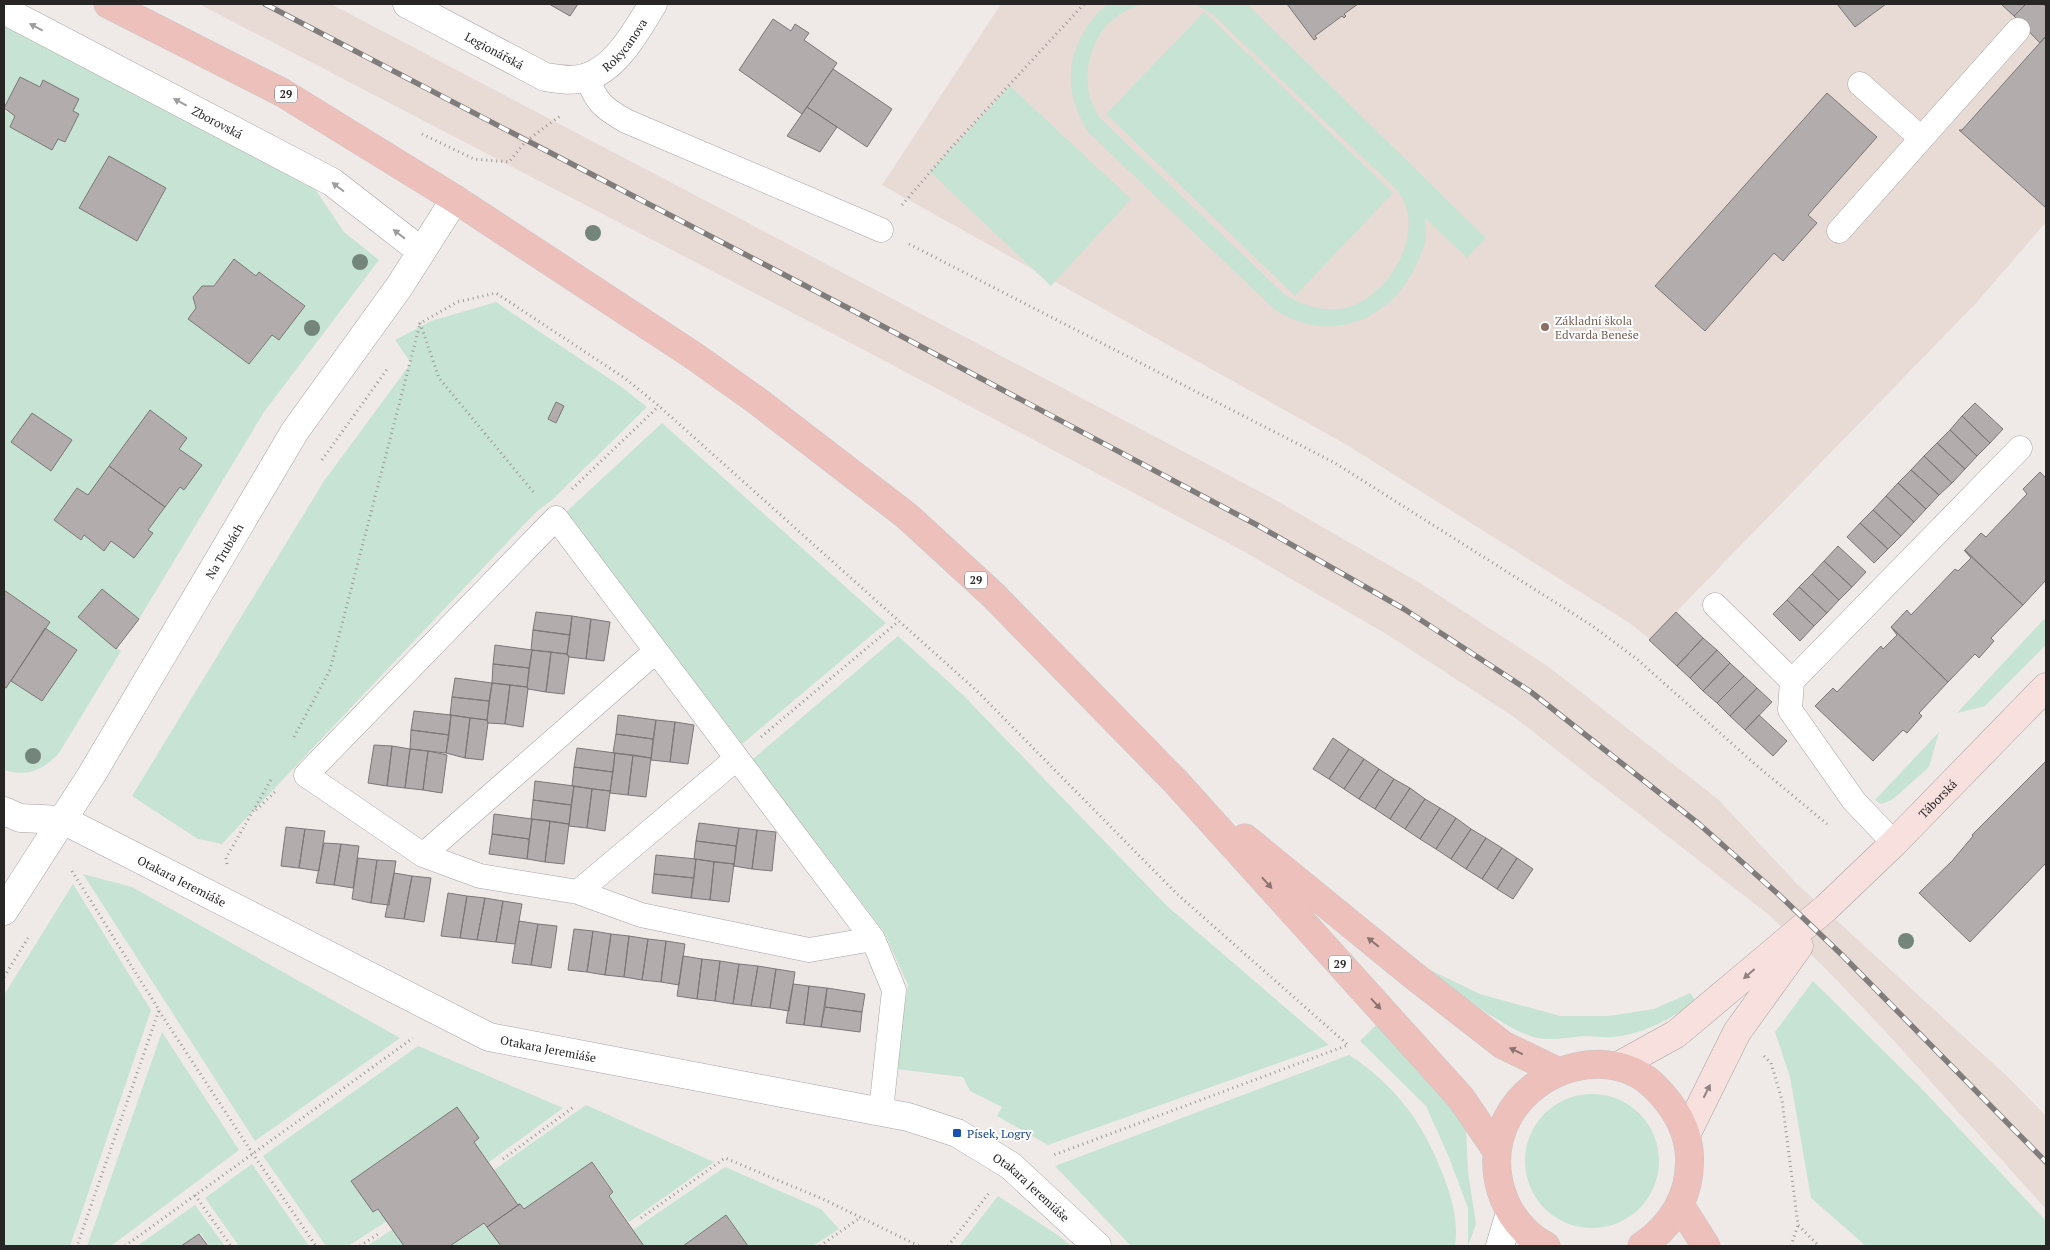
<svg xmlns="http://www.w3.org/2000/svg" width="2050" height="1250" font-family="'PT Serif',serif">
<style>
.built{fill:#e8dbd6}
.green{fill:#c7e3d3;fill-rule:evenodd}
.building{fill:#b2acac;stroke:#7c7777}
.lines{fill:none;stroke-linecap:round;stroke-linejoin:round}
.service-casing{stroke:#a8a3a1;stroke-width:25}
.minor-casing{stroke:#a8a3a1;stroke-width:29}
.secondary-casing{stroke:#a8a3a1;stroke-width:29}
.primary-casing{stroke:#c7c7c6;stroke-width:29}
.path{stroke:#9b9896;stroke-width:3;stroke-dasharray:1 4;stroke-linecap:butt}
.service{stroke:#fff;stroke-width:24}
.minor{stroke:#fff;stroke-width:28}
.secondary{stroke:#f7e0dd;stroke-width:28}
.primary{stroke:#eec0bc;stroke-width:28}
.rail-casing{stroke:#7f7c7b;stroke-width:5.5}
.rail{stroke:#fff;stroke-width:4;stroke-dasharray:11;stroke-linecap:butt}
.tree{fill:#74857b}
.oneway{fill:#9e9d9d}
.oneway2{fill:#8b7370}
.oneway3{fill:#908381}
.education-dot{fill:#8d6e63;stroke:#fff;stroke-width:2}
.transit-dot{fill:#1a4fb4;stroke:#fff;stroke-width:2}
.labels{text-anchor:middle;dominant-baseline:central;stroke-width:4;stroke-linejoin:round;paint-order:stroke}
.shield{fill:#fff;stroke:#686766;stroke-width:1}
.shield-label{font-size:11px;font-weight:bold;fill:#282625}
.street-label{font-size:12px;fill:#282625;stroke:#fff}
.education-label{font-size:12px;fill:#785e54;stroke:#fff;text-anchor:start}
.transit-label{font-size:12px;fill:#164399;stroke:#fff;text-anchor:start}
</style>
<rect width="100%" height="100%" fill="#efeae8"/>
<path class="built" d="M 199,4 L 331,4 L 1272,498 L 1420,583 L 1549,667 L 1719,800 L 1798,885 L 2010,1079 L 2046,1116 L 2046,1209 L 1885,1031 L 1825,968 L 1769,915 L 1514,717 L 1388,635 L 1243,551 L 866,351 Z
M 1001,4 L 2046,4 L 2046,222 L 1978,301 L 1650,639 L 1628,622 L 1347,445 L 882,185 Z"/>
<path class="green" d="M 1108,4 L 1143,4 C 1135,7 1126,10 1119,15 C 1093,32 1082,69 1090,98 C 1092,105 1097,112 1100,118 L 1285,295 C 1303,305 1319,311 1340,309 C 1382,303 1421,245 1405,204 C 1403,198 1398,192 1395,188 L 1212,14 L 1195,4 L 1247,4 L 1486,238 L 1467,258 L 1425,218 C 1425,224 1427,231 1426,237 C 1425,246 1421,255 1417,263 C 1392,321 1328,346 1274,309 L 1088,132 C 1068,99 1064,68 1083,33 C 1090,22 1098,11 1108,4 Z
M 1204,12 L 1393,193 L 1295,296 L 1106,114 Z
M 4,26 L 313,186 L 344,232 L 379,260 L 264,412 L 139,619 L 102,589 L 78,617 L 121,651 L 59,753 C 42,771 28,777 4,770 L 4,687 L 6,688 L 11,681 L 42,701 L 77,650 L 45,628 L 50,621 L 4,590 L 4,110 L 15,116 L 10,127 L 52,150 L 58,139 L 65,142 L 79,114 L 73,111 L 79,99 L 43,81 L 40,87 L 20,77 L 4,108 ZM 109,156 L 166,188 L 136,240 L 79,208 ZM 234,260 L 256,276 L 260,272 L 305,306 L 279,340 L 272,335 L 249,364 L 188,319 L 196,308 L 193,296 L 202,286 L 214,286 ZM 32,413 L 72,440 L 51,471 L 11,442 ZM 179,449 L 202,465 L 184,490 L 180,487 L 148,530 L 152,533 L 111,541 L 103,551 L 84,535 L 81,540 L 54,520 L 77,488 L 88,495 Z
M 1010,86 L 1131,199 L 1051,286 L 930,172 Z
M 496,302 L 623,388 L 647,407 L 552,500 L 535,513 L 222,844 L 198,839 L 132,796 L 324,481 L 411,363 L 395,340 L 431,321 Z
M 662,423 L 886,623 L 742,744 L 565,513 Z
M 2044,619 L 2046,622 L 2046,645 L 1985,706 L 1957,713 Z
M 898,636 L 963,695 L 1167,906 L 1329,1045 L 1048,1145 L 997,1116 L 1002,1107 L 970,1091 L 963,1077 L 895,1069 L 908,985 L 884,932 L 753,759 Z
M 1939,732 L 1929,767 L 1892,800 L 1881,804 L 1875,800 Z
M 83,874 L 132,887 L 400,1038 L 255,1141 Z
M 73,884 L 151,1010 L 70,1246 L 4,1246 L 4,995 Z
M 1428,969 L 1480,994 L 1560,1016 L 1609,1016 L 1654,1009 L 1690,993 L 1696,1001 C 1670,1019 1645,1034 1613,1037 C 1604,1038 1595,1036 1586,1036 C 1569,1037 1554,1041 1537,1038 C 1511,1033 1448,987 1428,969 Z
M 1813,981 L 1921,1088 L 2046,1221 L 2046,1246 L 1866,1246 L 1811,1198 L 1790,1077 L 1775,1032 Z
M 1376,1025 L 1452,1104 L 1466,1129 L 1468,1172 L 1476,1224 L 1468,1246 L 1468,1208 L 1448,1155 L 1426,1106 L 1360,1041 Z
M 162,1032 L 239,1150 L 111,1246 L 87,1246 Z
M 418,1046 L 563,1108 L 489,1162 L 474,1142 L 479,1139 L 458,1108 L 352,1180 L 378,1208 L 387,1221 L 348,1246 L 326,1246 L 263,1156 Z
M 1349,1055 C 1396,1086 1421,1120 1442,1172 C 1451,1196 1459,1220 1455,1246 L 1131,1246 L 1055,1166 Z
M1525 1161a67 67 0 1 1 134 0a67 67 0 1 1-134 0Z
M 586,1105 L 714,1162 L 629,1222 L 610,1196 L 614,1192 L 593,1162 L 523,1211 L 494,1170 Z
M 252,1164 L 309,1246 L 239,1246 L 205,1198 Z
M 725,1167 L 821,1209 L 839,1229 L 813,1246 L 747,1246 L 726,1215 L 682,1246 L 645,1246 L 633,1230 Z
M 998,1196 L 1059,1236 L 1071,1246 L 959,1246 Z
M 195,1205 L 225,1246 L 209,1246 L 201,1233 L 182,1246 L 137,1246 Z
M 485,1223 L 501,1246 L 451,1246 Z
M 393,1229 L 405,1246 L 367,1246 Z"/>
<path class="building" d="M 549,4 L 578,4 L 570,16 Z
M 1287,4 L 1358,4 L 1344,14 L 1346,16 L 1344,18 L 1342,16 L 1315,36 L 1317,38 L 1314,40 Z
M 1837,4 L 1886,4 L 1855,27 Z
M 2001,4 L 2026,4 L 2014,16 Z
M 2026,4 L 2043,4 L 2046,7 L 2046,36 L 2040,43 L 2014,16 Z
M 773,19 L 791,31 L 795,24 L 809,33 L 804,40 L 837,63 L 802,114 L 739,70 Z
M 2046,36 L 2046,208 L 1959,130 L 1962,130 Z
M 833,69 L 892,109 L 867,147 L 807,107 Z
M 20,77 L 40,87 L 43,80 L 79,99 L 73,111 L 79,114 L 65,142 L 58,139 L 52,150 L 10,127 L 15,116 L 4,108 Z
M 1827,93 L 1877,137 L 1808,215 L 1817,223 L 1783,261 L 1774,253 L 1705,331 L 1655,286 Z
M 807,107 L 837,127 L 820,152 L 787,136 Z
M 109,156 L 166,188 L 137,241 L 79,208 Z
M 234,259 L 256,276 L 259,272 L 305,306 L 279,340 L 272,335 L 249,364 L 188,319 L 196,308 L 193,297 L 202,286 L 214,286 Z
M 556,402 L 564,406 L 556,423 L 548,419 Z
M 1975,403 L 2003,429 L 1990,443 L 1962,416 Z
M 150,410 L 187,438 L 179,449 L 202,465 L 184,490 L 180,487 L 165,507 L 109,466 Z
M 32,413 L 72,440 L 51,471 L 11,442 Z
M 1962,416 L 1990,443 L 1977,456 L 1950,430 Z
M 1950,430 L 1977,456 L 1965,469 L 1937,443 Z
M 1937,443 L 1965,469 L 1952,483 L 1924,456 Z
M 1924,456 L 1952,483 L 1939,495 L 1911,470 Z
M 109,466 L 165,507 L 148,530 L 153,533 L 134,558 L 111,541 L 104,551 L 84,535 L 81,540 L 54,520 L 77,488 L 88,495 Z
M 1911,470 L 1939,495 L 1926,509 L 1898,483 Z
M 2040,472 L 2046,478 L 2046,580 L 2023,605 L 1965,550 L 1981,533 L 1986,537 L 2027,494 L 2023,489 Z
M 1898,483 L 1926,509 L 1914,522 L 1886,496 Z
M 1886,496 L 1914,522 L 1901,536 L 1873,510 Z
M 1873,510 L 1901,536 L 1888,549 L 1860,523 Z
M 1860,523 L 1888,549 L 1874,563 L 1847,537 Z
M 1838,546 L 1866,572 L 1852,587 L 1824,561 Z
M 1964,550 L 2023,605 L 1991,638 L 1994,641 L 1979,658 L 1975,654 L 1948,682 L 1891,627 L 1907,610 L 1911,615 L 1955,569 L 1958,571 L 1971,558 Z
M 1824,561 L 1852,587 L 1839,600 L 1812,574 Z
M 1812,574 L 1839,600 L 1827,613 L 1799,587 Z
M 1799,587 L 1827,613 L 1814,626 L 1787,600 Z
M 102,589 L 139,619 L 116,649 L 78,617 Z
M 4,590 L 50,622 L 6,688 L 4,687 Z
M 1787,600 L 1814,626 L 1800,641 L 1773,614 Z
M 536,612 L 572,616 L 570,635 L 533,630 Z
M 1676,612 L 1703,638 L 1677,666 L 1649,640 Z
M 572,616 L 591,619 L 586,659 L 569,657 L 567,654 Z
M 591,619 L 610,622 L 604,661 L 586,659 Z
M 1891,627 L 1948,682 L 1919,713 L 1922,716 L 1907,733 L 1903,730 L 1873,761 L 1815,706 L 1833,688 L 1837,692 L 1881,646 L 1883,649 L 1897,635 Z
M 45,628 L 77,650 L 42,701 L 11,681 Z
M 533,630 L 570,635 L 567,654 L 531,650 Z
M 1703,638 L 1717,650 L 1690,678 L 1677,666 Z
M 495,645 L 532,650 L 529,668 L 493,664 Z
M 532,650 L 551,652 L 546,692 L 528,689 L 527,687 Z
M 1717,650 L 1730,663 L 1703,691 L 1690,678 Z
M 551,652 L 567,654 L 569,657 L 564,694 L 546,692 Z
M 1730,663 L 1744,676 L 1717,703 L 1703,691 Z
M 493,664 L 529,668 L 527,687 L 492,683 Z
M 1744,676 L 1757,688 L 1730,716 L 1717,703 Z
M 455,678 L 492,683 L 489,701 L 452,697 Z
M 492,683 L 510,685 L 505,724 L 488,723 L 487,720 Z
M 510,685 L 527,687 L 528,689 L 523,727 L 505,724 Z
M 1757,688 L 1772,702 L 1745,730 L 1730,716 Z
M 452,697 L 489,701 L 487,720 L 450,715 Z
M 414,711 L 451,715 L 449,735 L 411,730 Z
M 451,715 L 470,718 L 465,758 L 446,753 Z
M 618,715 L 656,720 L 653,739 L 616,734 Z
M 1759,715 L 1787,741 L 1773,756 L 1745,730 Z
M 470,718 L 487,720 L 488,723 L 483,760 L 465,758 Z
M 656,720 L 675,722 L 670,762 L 651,760 Z
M 675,722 L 694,725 L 688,764 L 670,762 Z
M 411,730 L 449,735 L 446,753 L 410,749 Z
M 616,734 L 653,739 L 651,758 L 613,753 Z
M 1333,738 L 1349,749 L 1329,779 L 1313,769 Z
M 374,745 L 392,746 L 387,786 L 368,783 Z
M 392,746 L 410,749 L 405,788 L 387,786 Z
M 577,748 L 615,753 L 613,772 L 574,767 Z
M 410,749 L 428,751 L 423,790 L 405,788 Z
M 1349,749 L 1364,759 L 1344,789 L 1329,779 Z
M 428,751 L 447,755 L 442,793 L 423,790 Z
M 615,753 L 633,755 L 628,795 L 610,793 Z
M 633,755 L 651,758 L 646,797 L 628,795 Z
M 1364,759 L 1379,769 L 1359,799 L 1344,789 Z
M 2046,761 L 2046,863 L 1970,942 L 1919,893 L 1952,861 L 1973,836 L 1972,835 Z
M 574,767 L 613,772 L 610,791 L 572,786 Z
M 1379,769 L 1394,779 L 1375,809 L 1359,799 Z
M 1394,779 L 1410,788 L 1390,819 L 1375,809 Z
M 535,781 L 574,786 L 571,805 L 533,800 Z
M 574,786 L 592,789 L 587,828 L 569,826 Z
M 1410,788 L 1425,799 L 1405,829 L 1390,819 Z
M 592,789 L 610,791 L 605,831 L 587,828 Z
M 1425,799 L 1440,808 L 1420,839 L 1405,829 Z
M 533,800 L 571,805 L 569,824 L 531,819 Z
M 1440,808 L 1456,818 L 1436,849 L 1420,839 Z
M 494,814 L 532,819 L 529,839 L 492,834 Z
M 1456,818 L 1471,829 L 1451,859 L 1436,849 Z
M 532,819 L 550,821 L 545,862 L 527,859 Z
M 550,821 L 569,824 L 564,864 L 545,862 Z
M 699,823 L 739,828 L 736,846 L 696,841 Z
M 286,827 L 305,829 L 299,868 L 281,866 Z
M 739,828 L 757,830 L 752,869 L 734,866 Z
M 305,829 L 325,831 L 319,871 L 299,868 Z
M 1471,829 L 1486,838 L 1466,869 L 1451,859 Z
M 757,830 L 776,832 L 772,871 L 752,869 Z
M 492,834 L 529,839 L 527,859 L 489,854 Z
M 1486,838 L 1502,848 L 1482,879 L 1466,869 Z
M 696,841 L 736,846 L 734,864 L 694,859 Z
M 324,843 L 341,844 L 334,885 L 316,883 Z
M 341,844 L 359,846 L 353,888 L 334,885 Z
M 1502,848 L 1517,858 L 1497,889 L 1482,879 Z
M 656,855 L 696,859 L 694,878 L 654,874 Z
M 358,858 L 377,860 L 371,903 L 352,899 Z
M 1517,858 L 1533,869 L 1513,899 L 1497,889 Z
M 696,859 L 714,862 L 710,900 L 691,898 Z
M 377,860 L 396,861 L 389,905 L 371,903 Z
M 714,862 L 734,864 L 729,902 L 710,900 Z
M 394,873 L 412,876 L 404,919 L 385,917 Z
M 654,874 L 694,878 L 691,898 L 652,893 Z
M 412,876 L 431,878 L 424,922 L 404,919 Z
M 448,893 L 467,896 L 460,938 L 441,936 Z
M 467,896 L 485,898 L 477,940 L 460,938 Z
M 485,898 L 503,901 L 496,942 L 477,940 Z
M 503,901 L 522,904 L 515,944 L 496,942 Z
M 519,921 L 538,924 L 531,965 L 512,963 Z
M 538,924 L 557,926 L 551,968 L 531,965 Z
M 574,929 L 593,931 L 587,972 L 568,970 Z
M 593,931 L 611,934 L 605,975 L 587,972 Z
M 611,934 L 629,936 L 624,977 L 605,975 Z
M 629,936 L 648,939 L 642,980 L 624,977 Z
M 648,939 L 666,941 L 661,982 L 642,980 Z
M 666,941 L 685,944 L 679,985 L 661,982 Z
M 683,956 L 702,959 L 697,999 L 677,996 Z
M 702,959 L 720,961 L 715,1001 L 697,999 Z
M 720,961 L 739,964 L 733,1004 L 715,1001 Z
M 739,964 L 758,966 L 751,1006 L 733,1004 Z
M 758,966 L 776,969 L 770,1008 L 751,1006 Z
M 776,969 L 795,972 L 789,1011 L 770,1008 Z
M 793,984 L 809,986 L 804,1025 L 786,1023 Z
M 809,986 L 827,988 L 821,1027 L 804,1025 Z
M 827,988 L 865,994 L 862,1012 L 825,1007 Z
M 825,1007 L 862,1012 L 860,1032 L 821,1027 Z
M 457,1107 L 479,1138 L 474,1142 L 518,1205 L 520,1204 L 487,1227 L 484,1223 L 450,1246 L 404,1246 L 378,1209 L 373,1212 L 351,1181 Z
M 592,1162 L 613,1192 L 609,1196 L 644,1246 L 501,1246 L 487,1227 L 520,1204 L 524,1209 Z
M 726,1215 L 748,1246 L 683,1246 Z
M 199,1234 L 208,1246 L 181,1246 Z"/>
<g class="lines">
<defs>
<path id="service" d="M 587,77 C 596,102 603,108 626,121 L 881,230
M 1860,84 L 1921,138
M 1839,231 L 2018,30
M 1715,605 L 1792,681
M 1894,843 L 1854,801 L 1790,710 L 1792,681 L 2020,448
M 423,855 L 655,652
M 578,892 L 736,759
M 873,939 L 809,950 L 641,915 L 578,892 L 480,876 L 423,855 L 306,775 L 556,518 L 873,939 L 894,990 L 881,1111"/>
<g id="minor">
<path id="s1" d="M 407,4 L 545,77 C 558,79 574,82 587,77 C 618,67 637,29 653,4"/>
<path id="s2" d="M 4,10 L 332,182 L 421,251"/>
<path id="s3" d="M 4,811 L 20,818 L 63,820 L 489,1037 L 908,1117 L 957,1133 L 1011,1166 L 1097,1246"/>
<path id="s4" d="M 4,911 L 92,774 L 295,431 L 399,287 L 455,199"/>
<path d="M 1500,1246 L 1510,1213"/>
</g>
<g id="secondary">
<path id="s5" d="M 1620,1065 L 1676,1034 L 1826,908 L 1894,843 L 2046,687"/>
<path d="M 1686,1135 L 1737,1032 L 1799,946"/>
</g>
<path id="primary" d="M 108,4 L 283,93 L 455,199 L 694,356 L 756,400 L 907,516 L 993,595 L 1176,782 L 1461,1098 L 1497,1151
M 1245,838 L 1413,975 L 1503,1045 L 1559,1072
M 1680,1205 L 1706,1246
M 1546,1246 C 1501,1222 1484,1164 1507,1119 C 1534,1066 1612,1044 1655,1087 C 1672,1104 1686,1125 1689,1150 C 1693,1191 1675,1223 1642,1246"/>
</defs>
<use href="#service" class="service-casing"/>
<use href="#minor" class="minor-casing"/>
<use href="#secondary" class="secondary-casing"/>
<use href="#primary" class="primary-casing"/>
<path class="path" d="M 422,134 L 474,159 L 509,162 L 526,141 L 560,116
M 902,205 L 950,149 L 1084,4
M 909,244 L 1335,463 L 1591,625 L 1638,660 L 1756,765 L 1827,824
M 420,323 L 439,378 L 535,494
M 419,324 L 457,302 L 496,293 L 626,379 L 659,406 L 977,691 L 1176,893 L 1348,1045 L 1051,1156
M 322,460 L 388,368
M 572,489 L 659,406
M 294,737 L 330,670 L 420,324
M 761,737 L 899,621
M 256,810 L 277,790
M 227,864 L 226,858 L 272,778
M 72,871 L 159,1010 L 77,1246
M 4,977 L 28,938
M 159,1011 L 253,1154 L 316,1246
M 1764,1056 L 1771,1063 L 1782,1100 L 1798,1225 L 1819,1246
M 503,1159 L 575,1106
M 195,1195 L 231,1246
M 641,1218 L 725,1158 L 825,1200 L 919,1246
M 125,1246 L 413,1038
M 360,1246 L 380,1233
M 820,1246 L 861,1217
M 948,1246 L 989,1193
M 1791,1246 L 1798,1225"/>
<use href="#service" class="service"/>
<use href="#minor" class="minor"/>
<use href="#secondary" class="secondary"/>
<use href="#primary" class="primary"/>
<defs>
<path id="rail" d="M 265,4 L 871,320 L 1257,525 L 1404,609 L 1531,692 L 1699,824 L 1778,894 L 1842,955 L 2046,1162"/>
</defs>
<use href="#rail" class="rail-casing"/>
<use href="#rail" class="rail"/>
</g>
<g class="tree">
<circle cx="593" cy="233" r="8"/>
<circle cx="360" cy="262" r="8"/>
<circle cx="312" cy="328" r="8"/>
<circle cx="33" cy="756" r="8"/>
<circle cx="1906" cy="941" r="8"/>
</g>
<defs><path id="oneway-solid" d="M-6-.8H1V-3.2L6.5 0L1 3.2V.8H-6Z" transform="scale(1.25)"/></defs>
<g class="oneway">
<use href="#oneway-solid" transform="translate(36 27) rotate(-152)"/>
<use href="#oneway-solid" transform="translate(180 102) rotate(-152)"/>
<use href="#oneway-solid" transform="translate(338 187) rotate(-143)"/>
<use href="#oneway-solid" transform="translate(399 234) rotate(-142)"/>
</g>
<g class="oneway2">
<use href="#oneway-solid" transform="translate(1267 883) rotate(48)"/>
<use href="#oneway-solid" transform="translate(1373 942) rotate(-141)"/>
<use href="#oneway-solid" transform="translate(1376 1004) rotate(48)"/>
<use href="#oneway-solid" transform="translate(1516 1051) rotate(-154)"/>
</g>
<g class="oneway3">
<use href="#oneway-solid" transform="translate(1749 974) rotate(139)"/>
<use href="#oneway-solid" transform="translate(1707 1091) rotate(-63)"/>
</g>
<circle class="education-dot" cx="1545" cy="327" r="5"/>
<rect class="transit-dot" x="952" y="1128" width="10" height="10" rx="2.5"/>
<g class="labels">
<g class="shield">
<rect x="275" y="85.5" width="22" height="17" rx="4"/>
<rect x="965" y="571.5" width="22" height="17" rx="4"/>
<rect x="1329" y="955.5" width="22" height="17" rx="4"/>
</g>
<g class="shield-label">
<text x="286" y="94">29</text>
<text x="976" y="580">29</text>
<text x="1340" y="964">29</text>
</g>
<g class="street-label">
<text stroke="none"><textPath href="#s1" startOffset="249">Rokycanova</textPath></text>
<text stroke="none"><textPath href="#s1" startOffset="99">Legionářská</textPath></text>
<text stroke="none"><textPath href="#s2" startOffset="241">Zborovská</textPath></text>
<text stroke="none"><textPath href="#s4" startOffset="422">Na Trubách</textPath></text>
<text stroke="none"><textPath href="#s5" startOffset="416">Táborská</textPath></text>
<text stroke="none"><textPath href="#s3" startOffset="194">Otakara Jeremiáše</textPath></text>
<text stroke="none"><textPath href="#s3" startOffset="599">Otakara Jeremiáše</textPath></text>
<text stroke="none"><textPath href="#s3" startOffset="1109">Otakara Jeremiáše</textPath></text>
</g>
<g class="education-label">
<text x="1555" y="320">Základní škola<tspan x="1555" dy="14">Edvarda Beneše</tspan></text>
</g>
<g class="transit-label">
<text x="967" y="1133">Písek, Logry</text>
</g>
</g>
<rect width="2050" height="1250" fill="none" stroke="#282625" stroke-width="10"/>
</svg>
